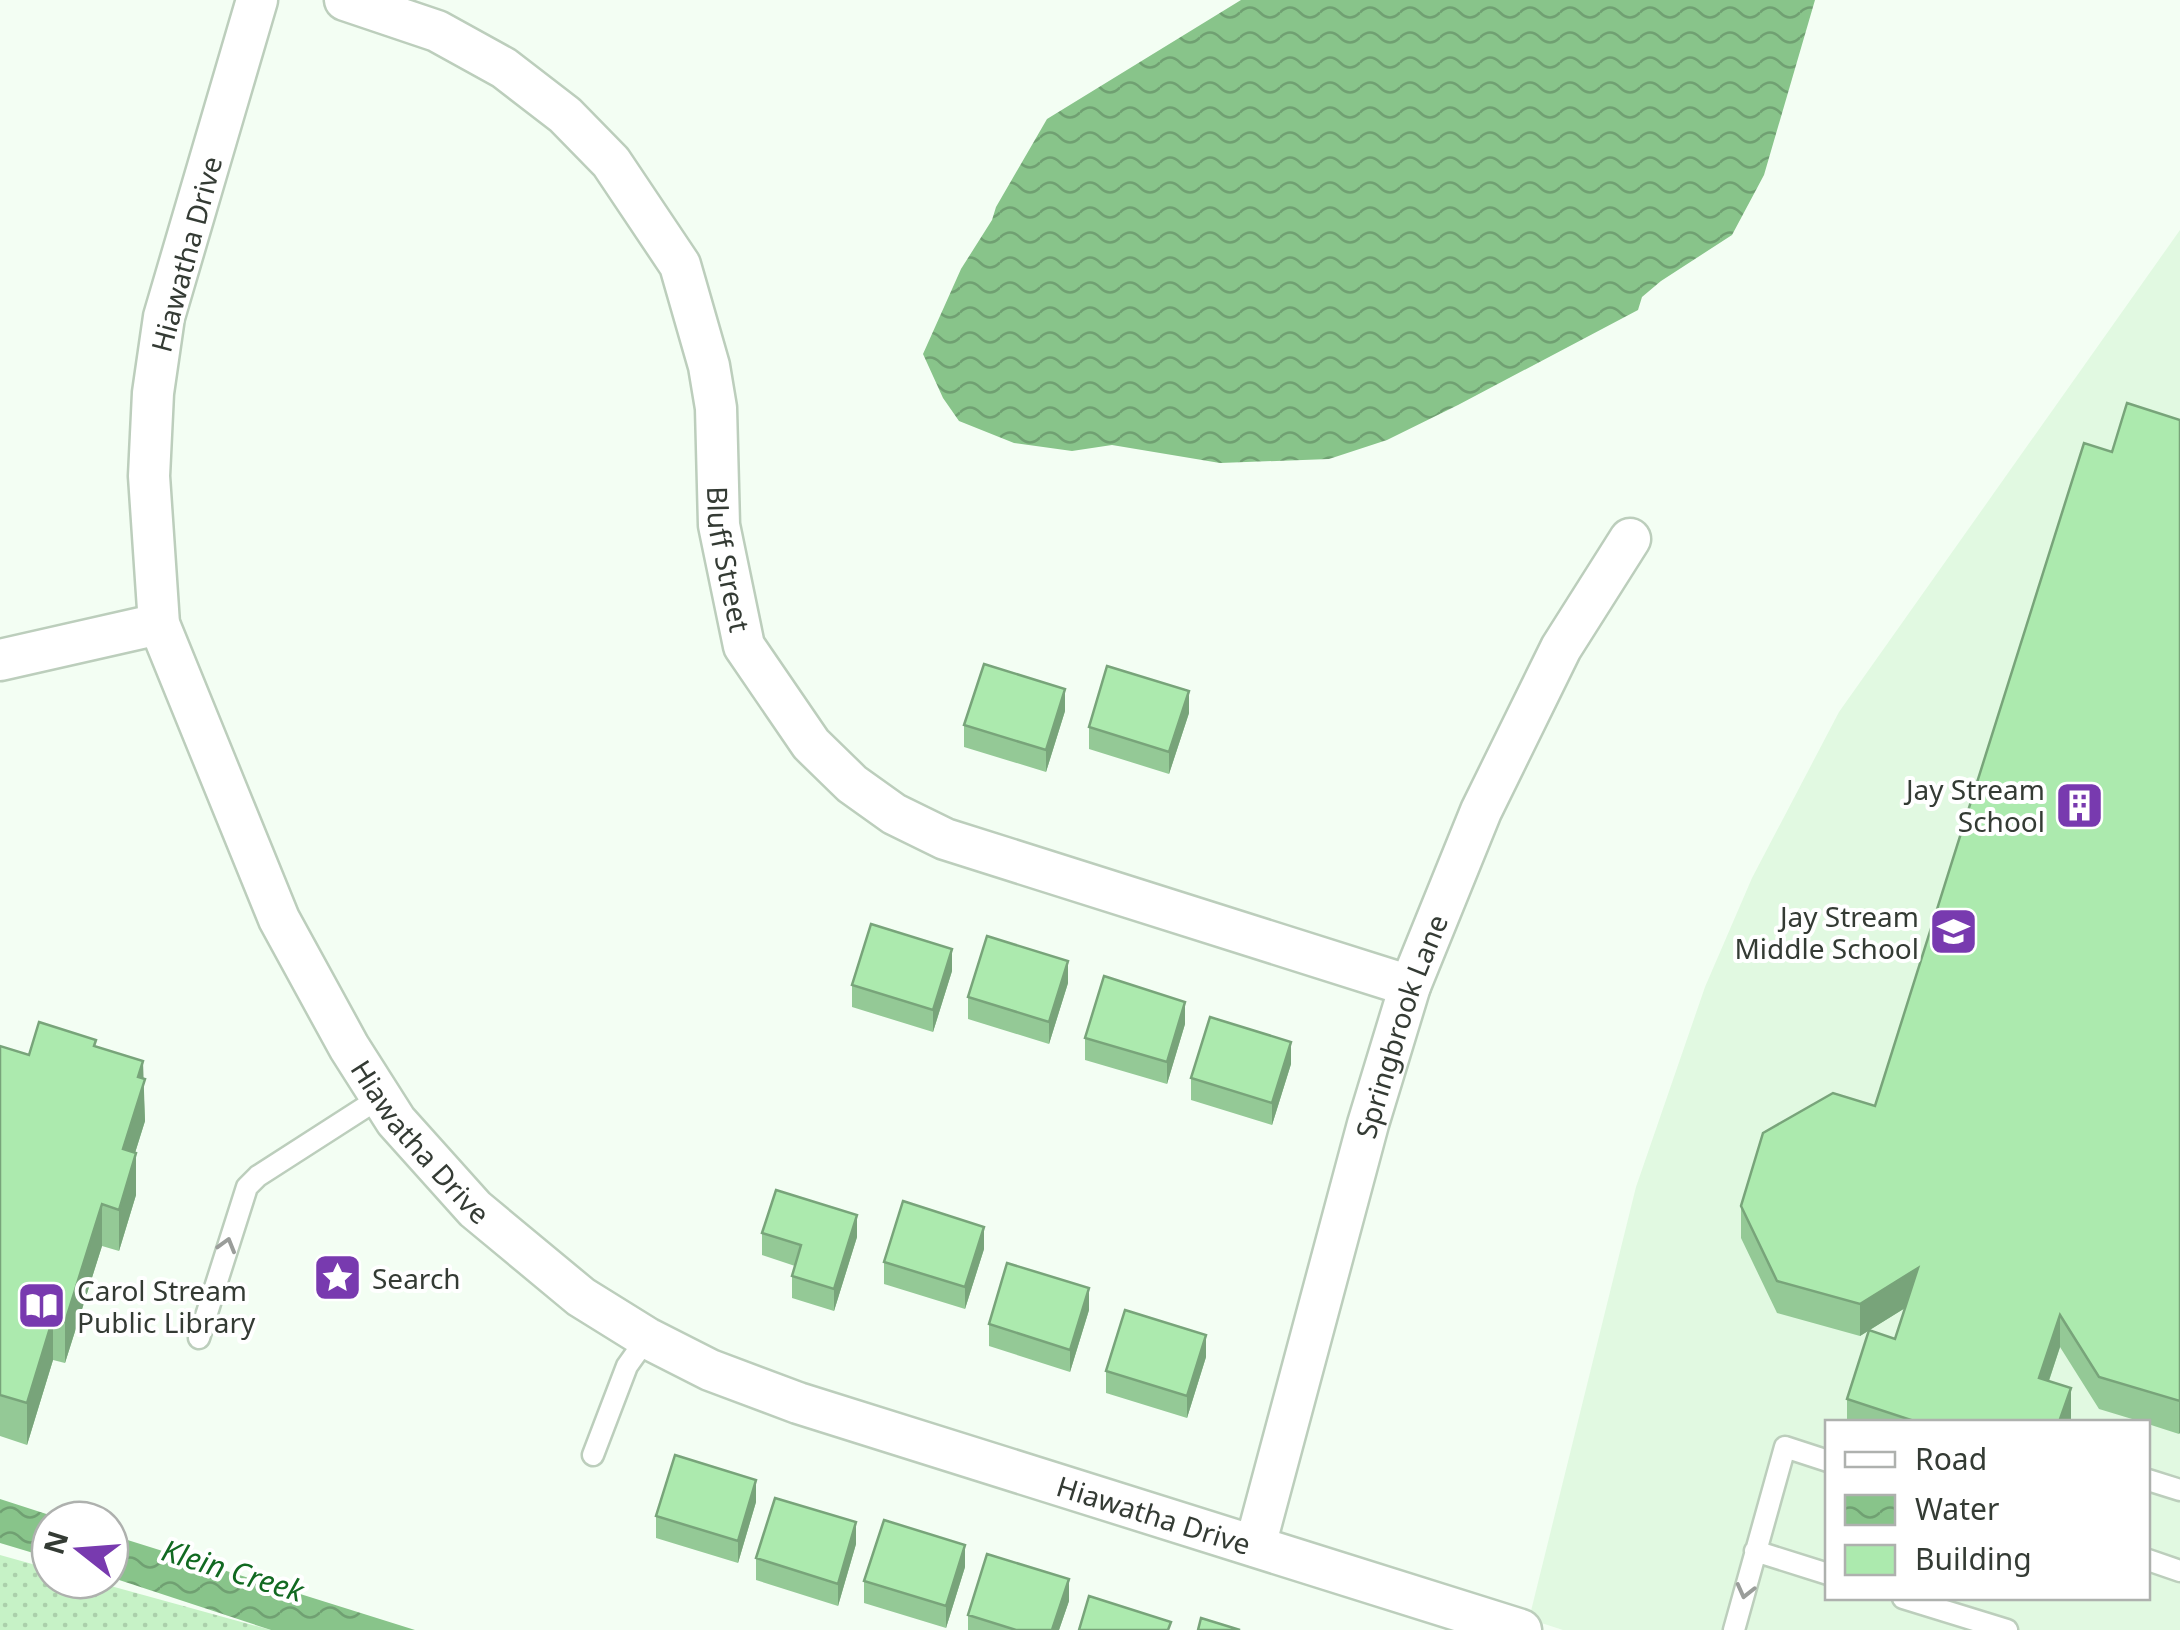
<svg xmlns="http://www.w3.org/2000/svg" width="2180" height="1630" font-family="'Noto Sans',sans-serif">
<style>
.built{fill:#e1f9e1;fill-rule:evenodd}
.park{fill:url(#park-dots)}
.water{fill:url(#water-waves)}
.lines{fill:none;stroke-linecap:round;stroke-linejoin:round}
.service-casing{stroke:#bccebc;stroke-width:25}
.minor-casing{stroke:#bccebc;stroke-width:45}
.service{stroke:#fff;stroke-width:20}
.minor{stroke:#fff;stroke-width:40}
.wall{fill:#94c996}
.shaded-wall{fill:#78a47a}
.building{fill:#aceaae;stroke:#78a47a;stroke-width:2.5}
.oneway{stroke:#9a9d9a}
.labels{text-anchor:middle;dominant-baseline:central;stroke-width:8;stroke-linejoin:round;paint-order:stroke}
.street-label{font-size:28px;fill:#343b34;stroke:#fff}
.poi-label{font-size:28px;fill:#343b34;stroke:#fff;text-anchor:end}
.water-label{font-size:30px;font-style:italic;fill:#116921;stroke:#fff}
</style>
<defs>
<pattern id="park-dots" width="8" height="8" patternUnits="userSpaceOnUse" patternTransform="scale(2.5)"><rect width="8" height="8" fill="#c6f2c6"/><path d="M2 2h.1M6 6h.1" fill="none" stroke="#abd0ab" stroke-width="1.8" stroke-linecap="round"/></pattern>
<pattern id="water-waves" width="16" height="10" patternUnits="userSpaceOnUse" patternTransform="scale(2.5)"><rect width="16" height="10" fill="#88c48a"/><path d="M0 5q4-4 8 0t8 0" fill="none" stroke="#70a072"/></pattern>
</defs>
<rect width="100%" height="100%" fill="#f3fef3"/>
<path class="built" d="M 2180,230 L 2180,1630 L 1563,1630 L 1529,1619 L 1636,1187 L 1705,987 L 1752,878 L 1839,712 ZM 1828,1422 L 2148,1422 L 2148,1598 L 1828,1598 Z"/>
<path class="park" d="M 0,1555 L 50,1569 L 50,1580 L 89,1580 L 271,1630 L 0,1630 Z"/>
<path class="water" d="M 1241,0 L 1815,0 L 1764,175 L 1732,235 L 1661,281 L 1642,297 L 1638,310 L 1458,405 L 1387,440 L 1329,459 L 1220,463 L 1112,445 L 1072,451 L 1014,443 L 959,421 L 943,398 L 923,354 L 961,269 L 992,220 L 996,207 L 1047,119 Z
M 0,1499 L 65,1520 L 50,1520 L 50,1558 L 0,1543 Z
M 110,1534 L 118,1537 L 415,1630 L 271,1630 L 110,1577 Z"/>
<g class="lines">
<defs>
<path id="service" d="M 199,1338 L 247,1187 L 258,1176 L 381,1097
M 593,1455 L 627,1366 L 647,1338
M 2148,1480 L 2180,1490
M 1755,1551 L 1828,1574
M 2148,1560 L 2180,1571
M 1903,1598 L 2007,1630
M 1734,1630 L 1785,1447 L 1828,1461"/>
<g id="minor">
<path id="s1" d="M 257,0 L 164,317 L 153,393 L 149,476 L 159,624 L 279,919 L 349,1047 L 396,1121 L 475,1209 L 581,1297 L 647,1338 L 710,1370 L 798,1403 L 1521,1630"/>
<path id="s2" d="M 345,0 L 437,31 L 504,68 L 565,115 L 611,162 L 680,265 L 709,366 L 716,408 L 719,525 L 744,646 L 811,744 L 852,784 L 894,814 L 945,839 L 1410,986"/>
<path d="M 0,660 L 159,624"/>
<path id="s3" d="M 1255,1546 L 1368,1124 L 1410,986 L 1481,811 L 1561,648 L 1630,539"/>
</g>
</defs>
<use href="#service" class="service-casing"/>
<use href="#minor" class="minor-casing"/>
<use href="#service" class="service"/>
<use href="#minor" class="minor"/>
</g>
<path class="wall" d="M 2180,420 L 2179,1434 L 2148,1424 L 2148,1422 L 2142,1422 L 2099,1409 L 2060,1347 L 2049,1381 L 2071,1421 L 2070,1422 L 1847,1422 L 1847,1399 L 1895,1339 L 1905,1308 L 1860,1336 L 1777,1313 L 1741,1238 L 1741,1206 L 1875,1106 L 2112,452 Z
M 1065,711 L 1046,772 L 964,747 L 964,725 Z
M 1189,713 L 1169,774 L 1089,749 L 1089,727 Z
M 952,971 L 933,1032 L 852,1007 L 852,985 Z
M 1068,983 L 1049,1044 L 968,1019 L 968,997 Z
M 1185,1024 L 1167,1084 L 1085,1060 L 1085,1038 Z
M 0,1046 L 29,1055 L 96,1046 L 143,1079 L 145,1121 L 135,1153 L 136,1195 L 119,1251 L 102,1246 L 65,1363 L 53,1360 L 27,1445 L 0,1436 Z
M 1291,1064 L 1272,1125 L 1191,1100 L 1191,1078 Z
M 762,1233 L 857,1237 L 834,1311 L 792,1298 L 792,1276 L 795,1266 L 762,1255 Z
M 984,1249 L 965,1309 L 884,1284 L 884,1262 Z
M 1089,1310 L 1070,1372 L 989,1346 L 989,1324 Z
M 1206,1357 L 1187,1418 L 1106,1393 L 1106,1371 Z
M 756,1502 L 738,1563 L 656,1538 L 656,1516 Z
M 856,1544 L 838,1606 L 756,1580 L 756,1558 Z
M 965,1567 L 946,1628 L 864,1603 L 864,1581 Z
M 1069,1601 L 1059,1630 L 968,1630 L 968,1615 Z"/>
<path class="shaded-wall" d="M 1065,689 L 1065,711 L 1046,772 L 1046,750 Z
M 1189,691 L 1189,713 L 1169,774 L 1169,752 Z
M 952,949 L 952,971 L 933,1032 L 933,1010 Z
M 1068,961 L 1068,983 L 1049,1044 L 1049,1022 Z
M 1185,1002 L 1185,1024 L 1167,1084 L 1167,1062 Z
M 1291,1042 L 1291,1064 L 1272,1125 L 1272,1103 Z
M 143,1061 L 145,1121 L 123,1191 L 123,1149 L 138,1077 Z
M 136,1153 L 136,1195 L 119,1251 L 119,1210 Z
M 102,1204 L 102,1246 L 65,1363 L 65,1322 Z
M 857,1215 L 857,1237 L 834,1311 L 834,1289 Z
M 984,1227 L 984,1249 L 965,1309 L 965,1287 Z
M 1918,1268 L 1918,1300 L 1860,1336 L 1860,1304 Z
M 1089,1288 L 1089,1310 L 1070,1372 L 1070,1350 Z
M 2060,1315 L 2060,1347 L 2039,1410 L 2039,1378 Z
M 53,1318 L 53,1360 L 27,1445 L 27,1403 Z
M 1206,1335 L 1206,1357 L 1187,1418 L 1187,1396 Z
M 2071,1388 L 2071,1421 L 2070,1422 L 2059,1422 Z
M 2179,1401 L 2180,1401 L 2180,1433 L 2179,1434 Z
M 756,1480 L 756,1502 L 738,1563 L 738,1541 Z
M 856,1522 L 856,1544 L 838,1606 L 838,1584 Z
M 965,1545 L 965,1567 L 946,1628 L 946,1606 Z
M 1069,1579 L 1069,1601 L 1059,1630 L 1052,1630 Z"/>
<path class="building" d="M 2127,403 L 2180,420 L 2180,1401 L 2099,1377 L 2060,1315 L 2039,1378 L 2071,1388 L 2059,1422 L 1917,1422 L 1847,1399 L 1869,1330 L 1895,1339 L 1918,1268 L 1860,1304 L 1777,1281 L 1741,1206 L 1763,1133 L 1833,1093 L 1875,1106 L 2084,443 L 2112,452 Z
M 984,664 L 1065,689 L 1046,750 L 964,725 Z
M 1107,666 L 1189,691 L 1169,752 L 1089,727 Z
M 871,924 L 952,949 L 933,1010 L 852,985 Z
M 987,936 L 1068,961 L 1049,1022 L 968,997 Z
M 1104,976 L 1185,1002 L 1167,1062 L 1085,1038 Z
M 1210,1017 L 1291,1042 L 1272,1103 L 1191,1078 Z
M 39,1022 L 96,1040 L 94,1046 L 143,1061 L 138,1077 L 145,1079 L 123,1149 L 136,1153 L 119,1210 L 102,1204 L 65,1322 L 53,1318 L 27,1403 L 0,1395 L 0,1046 L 29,1055 Z
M 776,1190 L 857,1215 L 834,1289 L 792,1276 L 801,1245 L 762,1233 Z
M 903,1201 L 984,1227 L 965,1287 L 884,1262 Z
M 1007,1263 L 1089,1288 L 1070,1350 L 989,1324 Z
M 1125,1310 L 1206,1335 L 1187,1396 L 1106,1371 Z
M 675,1455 L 756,1480 L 738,1541 L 656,1516 Z
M 775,1498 L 856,1522 L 838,1584 L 756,1558 Z
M 884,1520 L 965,1545 L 946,1606 L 864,1581 Z
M 987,1554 L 1069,1579 L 1052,1630 L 1016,1630 L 968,1615 Z
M 1089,1596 L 1171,1622 L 1168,1630 L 1079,1630 Z
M 1201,1618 L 1240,1630 L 1198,1630 Z"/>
<defs><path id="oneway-chevron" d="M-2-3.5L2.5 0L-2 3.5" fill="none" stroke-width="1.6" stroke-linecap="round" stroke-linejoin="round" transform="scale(2.5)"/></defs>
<g class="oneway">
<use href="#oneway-chevron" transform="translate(227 1245) rotate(-74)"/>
<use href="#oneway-chevron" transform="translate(1745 1591) rotate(104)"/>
</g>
<defs>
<symbol id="building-square" viewBox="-11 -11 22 22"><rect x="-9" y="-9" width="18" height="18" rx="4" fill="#783aaf" stroke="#fff"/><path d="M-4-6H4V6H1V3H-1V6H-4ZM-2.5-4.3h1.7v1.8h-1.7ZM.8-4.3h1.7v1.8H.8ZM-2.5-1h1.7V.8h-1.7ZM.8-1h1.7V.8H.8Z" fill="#fff"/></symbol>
<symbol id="school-square" viewBox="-11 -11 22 22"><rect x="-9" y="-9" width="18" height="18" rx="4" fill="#783aaf" stroke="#fff"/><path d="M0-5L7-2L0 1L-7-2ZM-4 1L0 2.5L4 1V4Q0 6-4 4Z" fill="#fff"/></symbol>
<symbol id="sight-square" viewBox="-11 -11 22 22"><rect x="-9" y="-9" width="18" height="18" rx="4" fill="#783aaf" stroke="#fff"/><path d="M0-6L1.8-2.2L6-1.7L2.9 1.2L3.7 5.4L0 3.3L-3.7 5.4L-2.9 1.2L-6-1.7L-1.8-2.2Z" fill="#fff"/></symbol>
<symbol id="library-square" viewBox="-11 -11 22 22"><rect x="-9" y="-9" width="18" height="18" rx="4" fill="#783aaf" stroke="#fff"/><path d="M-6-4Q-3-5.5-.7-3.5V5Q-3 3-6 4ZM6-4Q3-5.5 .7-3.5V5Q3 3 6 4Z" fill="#fff"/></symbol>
</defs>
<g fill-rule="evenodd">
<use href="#building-square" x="2052" y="778" width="55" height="55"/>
<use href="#school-square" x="1926" y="904" width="55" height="55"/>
<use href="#sight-square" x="310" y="1250" width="55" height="55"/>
<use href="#library-square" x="14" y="1278" width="55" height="55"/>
</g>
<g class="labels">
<g class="street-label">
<text transform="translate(186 254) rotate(-75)">Hiawatha Drive</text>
<text stroke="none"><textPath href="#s2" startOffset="740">Bluff Street</textPath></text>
<text stroke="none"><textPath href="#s3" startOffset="540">Springbrook Lane</textPath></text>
<text stroke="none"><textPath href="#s1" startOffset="1222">Hiawatha Drive</textPath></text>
<text stroke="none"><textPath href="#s1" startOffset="2062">Hiawatha Drive</textPath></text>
</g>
<g class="poi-label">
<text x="2045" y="789">Jay Stream<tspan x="2045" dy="32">School</tspan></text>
<text x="1919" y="916">Jay Stream<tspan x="1919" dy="32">Middle School</tspan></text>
<text x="372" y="1278" text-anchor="start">Search</text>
<text x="77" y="1290" text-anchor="start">Carol Stream<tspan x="77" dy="32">Public Library</tspan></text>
</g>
<g class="water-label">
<text transform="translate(233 1570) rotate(17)">Klein Creek</text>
</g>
</g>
<rect x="1825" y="1420" width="325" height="180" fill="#ffffff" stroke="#aeb1ae" stroke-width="2.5"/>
<rect x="1845" y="1452" width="50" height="15" fill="#ffffff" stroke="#aeb1ae" stroke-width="2.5"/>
<text x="1915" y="1470" font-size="30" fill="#343b34">Road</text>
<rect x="1845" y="1495" width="50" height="30" fill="url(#water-waves)" stroke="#aeb1ae" stroke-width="2.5"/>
<text x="1915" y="1520" font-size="30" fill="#343b34">Water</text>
<rect x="1845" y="1545" width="50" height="30" fill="#aceaae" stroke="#aeb1ae" stroke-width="2.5"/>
<text x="1915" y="1570" font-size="30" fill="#343b34">Building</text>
<g transform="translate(80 1550) rotate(287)"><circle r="48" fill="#ffffff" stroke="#aeb1ae" stroke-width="2.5"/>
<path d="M0-8L18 38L0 25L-18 38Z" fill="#783aaf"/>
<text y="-15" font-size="28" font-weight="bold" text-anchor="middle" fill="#343b34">N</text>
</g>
</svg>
